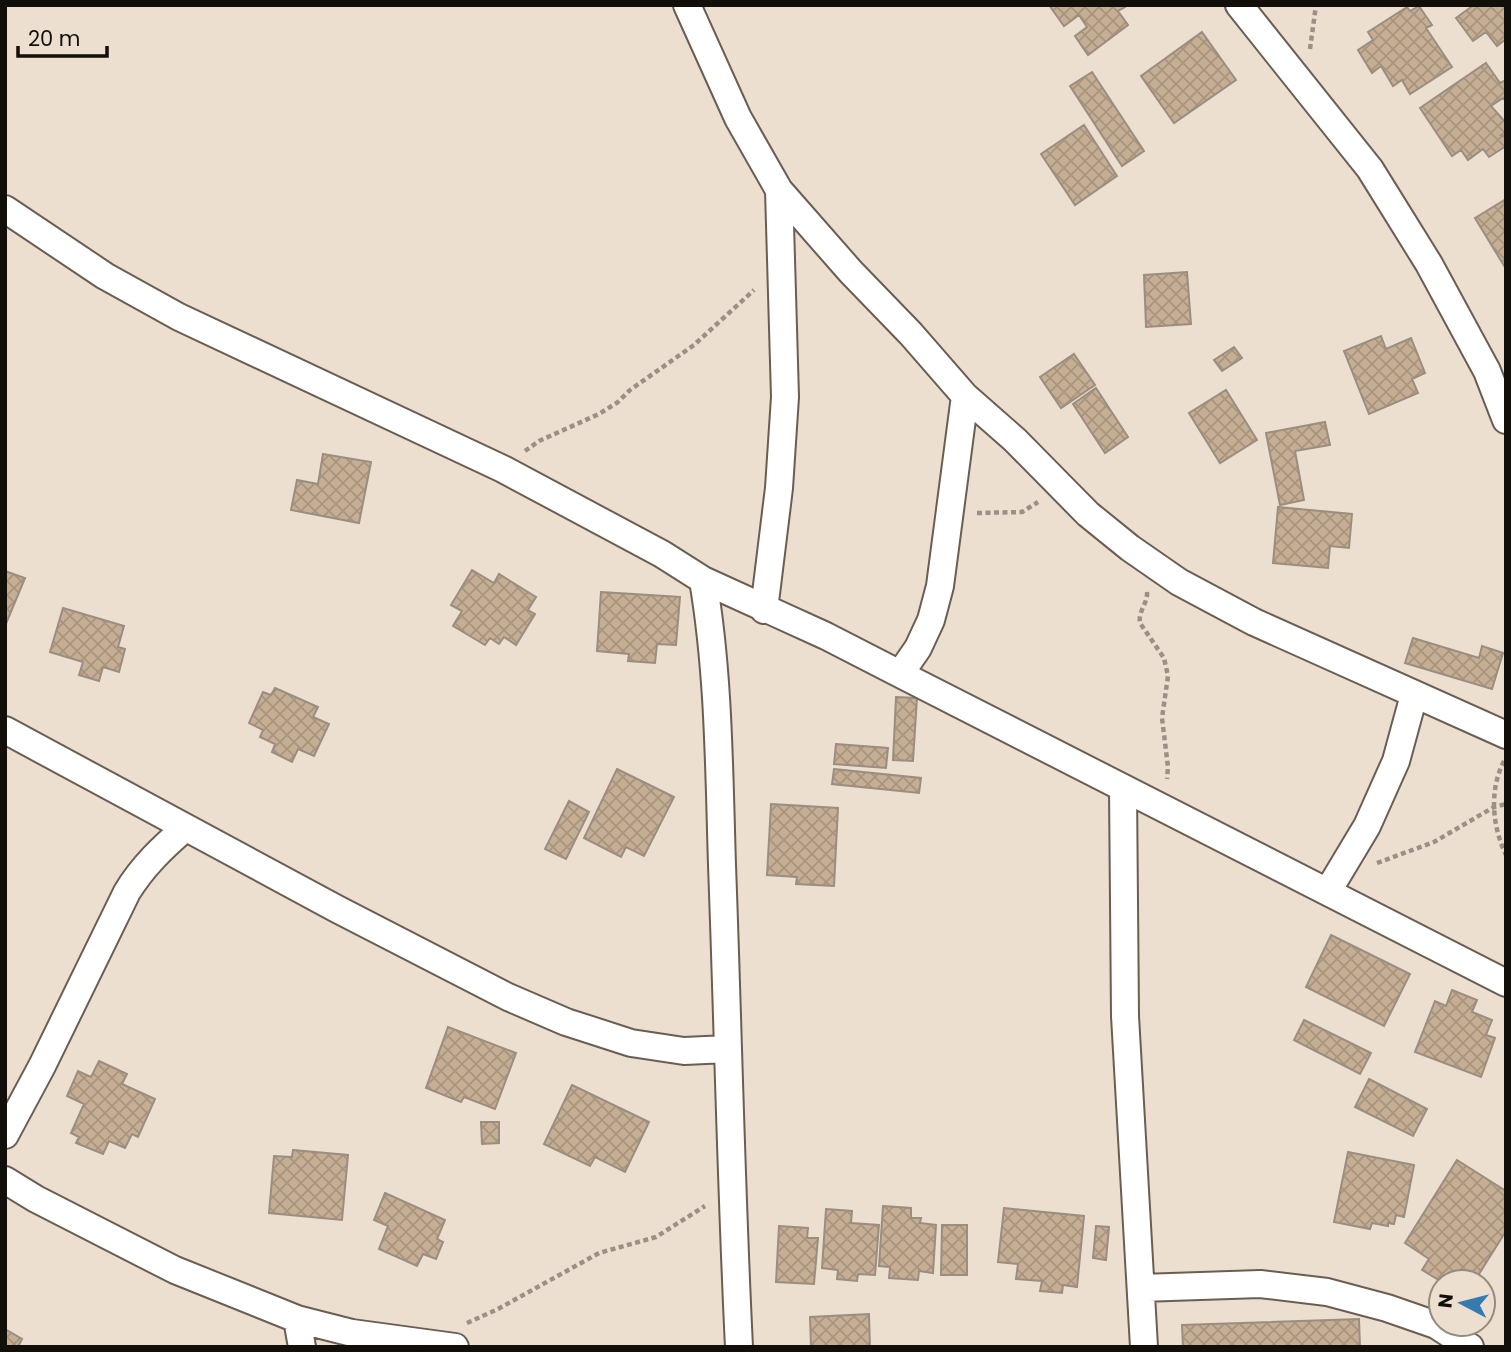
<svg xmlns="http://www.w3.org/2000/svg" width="1511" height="1352" font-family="Poppins,sans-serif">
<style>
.building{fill:url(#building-cross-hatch);stroke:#9a8e81;stroke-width:2}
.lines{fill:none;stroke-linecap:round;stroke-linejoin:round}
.minor-casing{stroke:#695e51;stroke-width:30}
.path{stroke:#9a9085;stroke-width:4.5;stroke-dasharray:5 3.5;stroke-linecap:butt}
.minor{stroke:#fff;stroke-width:26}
</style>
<defs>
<pattern id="building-cross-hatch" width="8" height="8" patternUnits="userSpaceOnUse" patternTransform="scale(1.75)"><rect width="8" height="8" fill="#c5ae93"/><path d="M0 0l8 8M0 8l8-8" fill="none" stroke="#a8947d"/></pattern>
</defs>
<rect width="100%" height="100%" fill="#ecdfd0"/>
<path class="building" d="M 1049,5 L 1124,5 L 1125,7 L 1118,11 L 1128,25 L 1088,55 L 1075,36 L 1087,27 L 1079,15 L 1064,26 Z
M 1470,5 L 1506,5 L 1506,39 L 1497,46 L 1486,32 L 1473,41 L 1456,18 L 1471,7 Z
M 1419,6 L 1432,25 L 1426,28 L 1452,67 L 1410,94 L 1402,80 L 1393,86 L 1381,66 L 1372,73 L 1358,50 L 1373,40 L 1368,32 L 1407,7 L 1410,11 Z
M 1202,32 L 1236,80 L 1174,123 L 1141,76 Z
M 1486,63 L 1500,83 L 1506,80 L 1506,101 L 1503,98 L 1491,106 L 1506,123 L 1506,132 L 1501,135 L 1506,137 L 1506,146 L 1489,157 L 1483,149 L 1468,160 L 1461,150 L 1452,156 L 1420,108 Z
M 1092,72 L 1144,151 L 1122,166 L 1070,86 Z
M 1084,125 L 1117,176 L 1075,205 L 1041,154 Z
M 1506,199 L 1506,269 L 1475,218 Z
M 1187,272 L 1191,324 L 1146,327 L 1144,275 Z
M 1381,336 L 1386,349 L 1411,338 L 1425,373 L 1412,379 L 1418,393 L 1369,414 L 1344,351 Z
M 1234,347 L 1242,358 L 1222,371 L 1214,360 Z
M 1074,354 L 1095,385 L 1061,408 L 1040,377 Z
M 1096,388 L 1128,437 L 1105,453 L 1073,404 Z
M 1226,390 L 1257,440 L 1220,463 L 1189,413 Z
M 1325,422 L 1330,445 L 1295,451 L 1304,500 L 1280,505 L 1266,433 Z
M 323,454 L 371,462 L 359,523 L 291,510 L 297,480 L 318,484 Z
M 1278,507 L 1352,514 L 1349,548 L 1330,546 L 1328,568 L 1273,563 Z
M 472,570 L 494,583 L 499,574 L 536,597 L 528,610 L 535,614 L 516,645 L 504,637 L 499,644 L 490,638 L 485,645 L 453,626 L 462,611 L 451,605 Z
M 5,571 L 25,578 L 5,626 Z
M 601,592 L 680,597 L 676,645 L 657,644 L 655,663 L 628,661 L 629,654 L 597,651 Z
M 63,608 L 124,626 L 118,647 L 125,649 L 119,672 L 103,667 L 99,681 L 79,675 L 83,662 L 50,652 Z
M 1413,638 L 1479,658 L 1482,646 L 1503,653 L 1492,689 L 1405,663 Z
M 275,688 L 318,707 L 313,717 L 329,724 L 314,756 L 298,749 L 292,762 L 272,752 L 275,744 L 260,737 L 263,730 L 249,723 L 263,692 L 271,695 Z
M 896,697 L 917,698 L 913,761 L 893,760 Z
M 836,744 L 888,748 L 886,768 L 834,764 Z
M 617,769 L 674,797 L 644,856 L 626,847 L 621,857 L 584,838 Z
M 834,769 L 921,778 L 919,793 L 832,784 Z
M 569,801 L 589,812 L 566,859 L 545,849 Z
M 771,804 L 838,808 L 834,886 L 796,884 L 797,877 L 767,875 Z
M 1331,935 L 1410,974 L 1384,1026 L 1306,987 Z
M 1452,990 L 1477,1000 L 1472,1012 L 1492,1020 L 1486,1035 L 1495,1038 L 1481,1077 L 1415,1052 L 1435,1001 L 1446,1006 Z
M 1304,1020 L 1371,1053 L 1360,1074 L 1294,1040 Z
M 448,1027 L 516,1053 L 495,1109 L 464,1097 L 461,1102 L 426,1088 Z
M 99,1061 L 127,1074 L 122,1084 L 155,1099 L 138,1137 L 132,1134 L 125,1148 L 109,1141 L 103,1154 L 76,1143 L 79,1137 L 71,1133 L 84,1104 L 67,1096 L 78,1071 L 91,1077 Z
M 1369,1079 L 1427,1109 L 1413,1136 L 1355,1107 Z
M 572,1085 L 649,1122 L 625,1172 L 595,1157 L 590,1166 L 544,1144 Z
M 481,1122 L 499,1122 L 499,1143 L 482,1144 Z
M 293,1150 L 348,1155 L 342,1220 L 269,1213 L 274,1156 L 292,1157 Z
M 1348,1152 L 1414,1165 L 1404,1217 L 1396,1215 L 1394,1224 L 1388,1223 L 1388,1226 L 1372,1223 L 1370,1229 L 1334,1222 Z
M 1457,1160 L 1506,1191 L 1506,1231 L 1474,1282 L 1467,1282 L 1459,1277 L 1455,1282 L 1442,1282 L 1422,1270 L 1429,1259 L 1405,1243 Z
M 385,1193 L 445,1220 L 437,1239 L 443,1242 L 436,1259 L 423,1254 L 417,1266 L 379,1249 L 388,1226 L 374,1220 Z
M 883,1206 L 911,1208 L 911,1218 L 921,1218 L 920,1223 L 936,1225 L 933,1273 L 919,1271 L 918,1280 L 889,1278 L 890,1267 L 879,1266 Z
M 1004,1208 L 1084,1216 L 1077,1287 L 1063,1285 L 1062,1293 L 1040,1291 L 1042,1281 L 1016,1279 L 1018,1264 L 998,1262 Z
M 826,1209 L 852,1211 L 851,1223 L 879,1225 L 875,1275 L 858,1274 L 857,1281 L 837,1279 L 838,1270 L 822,1268 Z
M 942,1225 L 967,1225 L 967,1275 L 941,1275 Z
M 779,1226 L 808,1228 L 807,1238 L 818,1238 L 814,1284 L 776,1282 Z
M 1096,1226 L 1109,1227 L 1106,1260 L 1093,1258 Z
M 869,1314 L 870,1347 L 811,1347 L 810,1317 Z
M 1359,1319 L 1360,1347 L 1183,1347 L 1182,1325 Z
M 5,1329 L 22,1339 L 18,1347 L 5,1347 Z"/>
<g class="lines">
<defs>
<path id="minor" d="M 687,5 L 738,118 L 779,190 L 851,272 L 911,334 L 965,396 L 1015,440 L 1088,514 L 1130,548 L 1179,582 L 1254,622 L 1506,735
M 1239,5 L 1370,169 L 1429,264 L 1487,371 L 1506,420
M 5,209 L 105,276 L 179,317 L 503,469 L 662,554 L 703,580 C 719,674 719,770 722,865 C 728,1026 731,1186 739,1347
M 703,580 L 826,636 L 900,674 L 1506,983
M 764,610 L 779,488 L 785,397 L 779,190
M 900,674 L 918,648 L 931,620 L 940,586 L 965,396
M 5,730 L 337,909 L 508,997 L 566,1022 L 631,1043 L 684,1051 L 728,1049
M 1123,788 L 1125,1016 L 1144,1347
M 1328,891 L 1367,826 L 1396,761 L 1414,695
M 5,1135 L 42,1066 L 127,892 C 143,866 162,848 185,828
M 5,1180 L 36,1199 L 175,1270 L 297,1319 L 352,1333 L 455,1347
M 1141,1288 L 1260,1284 L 1327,1292 L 1387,1308 L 1436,1325 L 1470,1347
M 297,1319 L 302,1347"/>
</defs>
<use href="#minor" class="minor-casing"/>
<path class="path" d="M 1310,49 L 1316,5
M 525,451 L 539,441 L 599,414 L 618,402 L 630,390 L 694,345 L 754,290
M 977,513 L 1022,512 L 1038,502
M 1147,592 C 1148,603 1138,611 1140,623 L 1164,658 L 1168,676 L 1162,718 L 1168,767 L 1167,779
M 1504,761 C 1489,790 1492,826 1506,855
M 1377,863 L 1434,842 L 1494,807 L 1506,804
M 467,1323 L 498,1309 L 599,1253 L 656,1237 L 705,1206"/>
<use href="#minor" class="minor"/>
</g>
<rect width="1511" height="1352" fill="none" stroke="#120e09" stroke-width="14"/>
<g transform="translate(1462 1303) rotate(277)"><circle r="33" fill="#ecdfd0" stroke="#958b80" stroke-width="2"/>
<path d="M0-5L12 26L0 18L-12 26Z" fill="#357bb0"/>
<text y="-10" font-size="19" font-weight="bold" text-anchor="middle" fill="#120e09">N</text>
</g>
<path d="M18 46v10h89v-10" fill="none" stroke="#120e09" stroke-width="3.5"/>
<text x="28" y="46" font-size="21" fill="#120e09" stroke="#ecdfd0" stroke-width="5" paint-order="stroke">20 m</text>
</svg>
